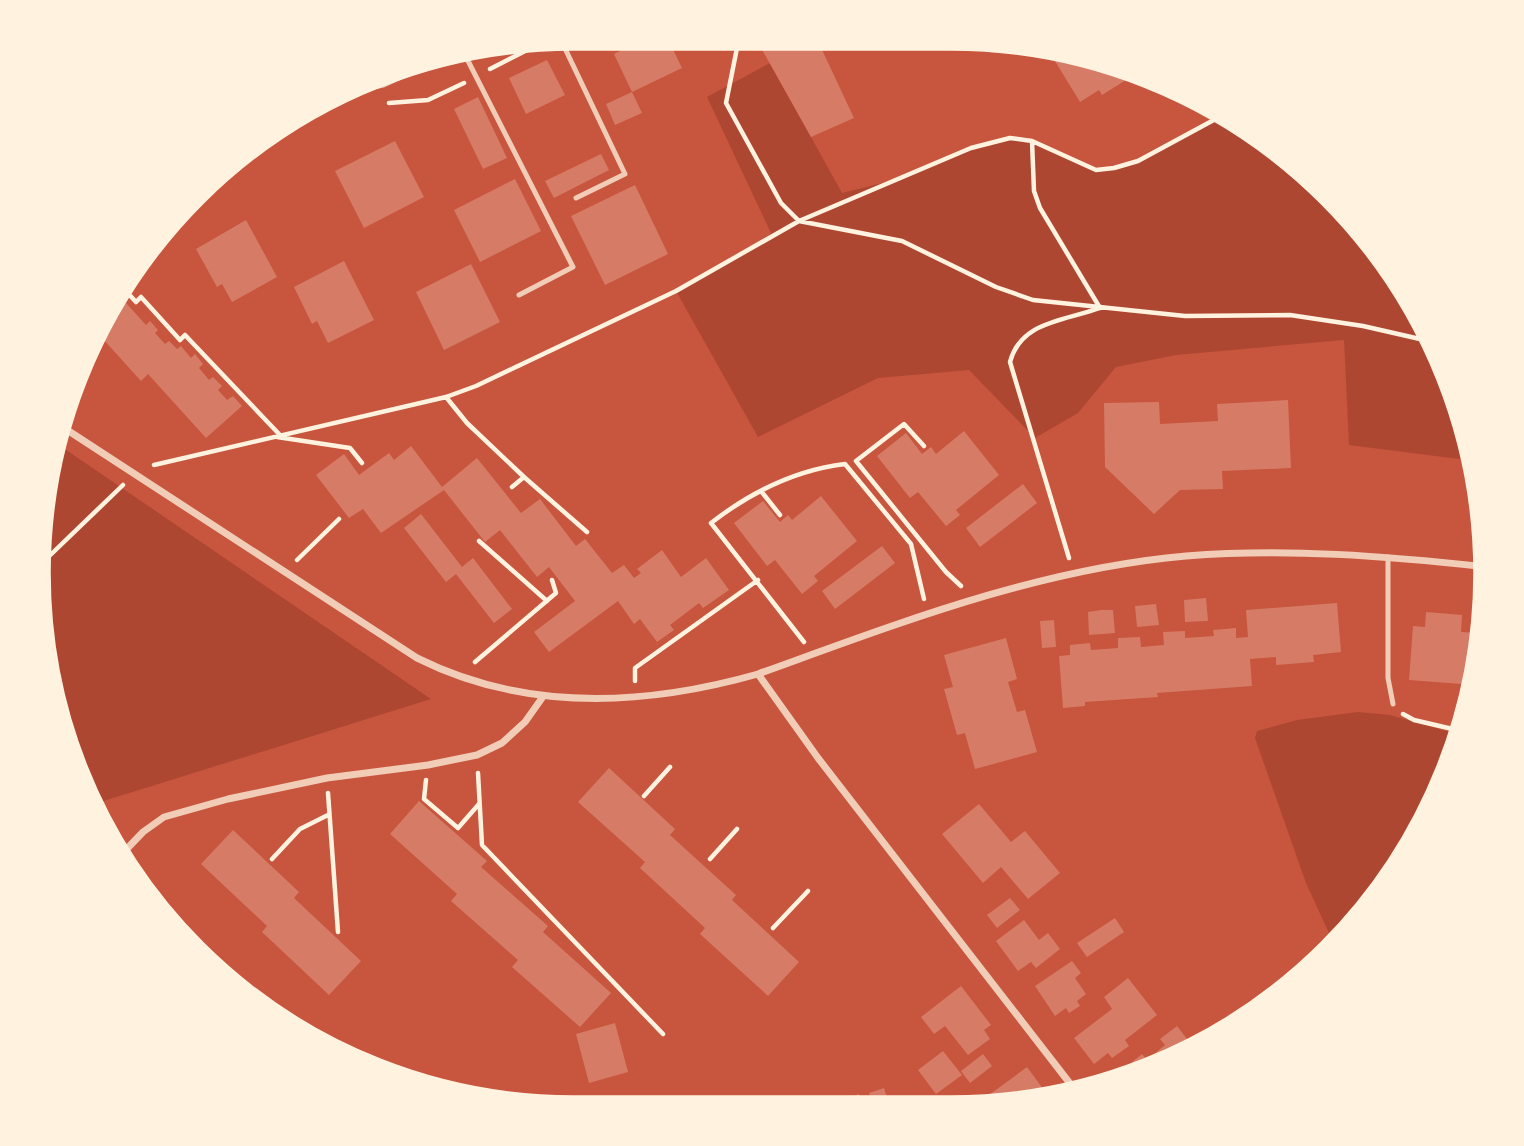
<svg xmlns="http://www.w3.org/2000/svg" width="1524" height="1146" font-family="'Source Serif 4',serif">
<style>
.green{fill:#ae4732}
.building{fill:#d67c66}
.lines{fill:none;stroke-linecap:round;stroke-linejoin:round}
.path{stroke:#fff3e0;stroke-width:4.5}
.service{stroke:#f1ccb7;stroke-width:5}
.minor{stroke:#f1ccb7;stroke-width:7}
.rim{fill:none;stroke:#fff3e0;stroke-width:3.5}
</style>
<rect width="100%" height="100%" fill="#c8553d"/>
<path class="green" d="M 770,63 L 842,193 L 895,180 L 971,148 L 1010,138 L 1032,141 L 1096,170 L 1138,161 L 1223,115 C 1315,157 1409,275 1446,368 C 1458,397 1465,430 1475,461 L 1349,445 L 1344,340 L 1176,355 L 1116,367 L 1078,413 L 1035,438 L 969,370 L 878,378 L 758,437 L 676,291 L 767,240 L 771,233 L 707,97 Z
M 56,443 L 431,699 L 94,804 L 65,746 L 38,608 L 47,468 Z
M 1358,712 L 1390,715 L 1460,735 L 1447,778 L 1397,871 L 1335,946 L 1306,883 L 1255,738 L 1257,731 L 1297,720 Z"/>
<path class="building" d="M 648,37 L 667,37 L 682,68 L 632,92 L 614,54 Z
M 755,37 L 816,37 L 854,118 L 811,137 Z
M 1047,48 L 1090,55 L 1134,75 L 1102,95 L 1099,90 L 1080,102 Z
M 547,60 L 565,95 L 526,114 L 509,78 Z
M 632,92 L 642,113 L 615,125 L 606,104 Z
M 478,97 L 507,158 L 483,169 L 454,109 Z
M 395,141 L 424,197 L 364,228 L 335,171 Z
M 601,154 L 609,170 L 554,198 L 545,181 Z
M 515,179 L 541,231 L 480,262 L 454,210 Z
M 635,185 L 668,254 L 605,285 L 571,216 Z
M 246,220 L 277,277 L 232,302 L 222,284 L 217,287 L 196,249 Z
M 344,261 L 374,320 L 328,343 L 317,321 L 312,324 L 294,287 Z
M 471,264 L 500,322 L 444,350 L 416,292 Z
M 116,302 L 121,307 L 126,303 L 146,325 L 150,321 L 158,330 L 155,333 L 165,344 L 169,341 L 177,349 L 181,346 L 191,358 L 195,354 L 203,364 L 199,368 L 209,380 L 213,377 L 222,386 L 218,390 L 227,400 L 233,396 L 242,406 L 206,438 L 148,374 L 141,381 L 103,339 L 98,345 L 92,337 Z
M 1288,400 L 1291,468 L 1222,471 L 1223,489 L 1180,490 L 1154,514 L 1105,467 L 1104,403 L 1159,402 L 1160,424 L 1218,421 L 1217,404 Z
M 964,431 L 999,475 L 956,510 L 960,515 L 946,526 L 918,492 L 910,498 L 877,456 L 906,433 L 922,454 L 931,447 L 936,454 Z
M 411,446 L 442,487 L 477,458 L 521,513 L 540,499 L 576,546 L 585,539 L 612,573 L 624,565 L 634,578 L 641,573 L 637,569 L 662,550 L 681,577 L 706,558 L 729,590 L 703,608 L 699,603 L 670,625 L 674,630 L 657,642 L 640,619 L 634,624 L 618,601 L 549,652 L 534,632 L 575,601 L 549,567 L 537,577 L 500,530 L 485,542 L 444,490 L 381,533 L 363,509 L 349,518 L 316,475 L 344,454 L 359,475 L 389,453 L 394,460 Z
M 1023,484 L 1037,503 L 980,547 L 966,528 Z
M 821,496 L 857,541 L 814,576 L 818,581 L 802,594 L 775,560 L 767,566 L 734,523 L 763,501 L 780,522 L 788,515 L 792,520 Z
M 421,514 L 462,567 L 473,558 L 512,609 L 494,623 L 456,574 L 446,582 L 404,528 Z
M 882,546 L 895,563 L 835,609 L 822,591 Z
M 1206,598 L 1208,621 L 1185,622 L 1184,600 Z
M 1337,603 L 1341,652 L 1313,655 L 1314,662 L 1276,665 L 1276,657 L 1250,659 L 1252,686 L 1157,693 L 1158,697 L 1085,702 L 1085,706 L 1063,708 L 1059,656 L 1070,655 L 1070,645 L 1090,643 L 1091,650 L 1118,648 L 1118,638 L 1140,637 L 1141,647 L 1164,645 L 1163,632 L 1185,631 L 1185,638 L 1214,636 L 1213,630 L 1236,628 L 1236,638 L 1248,637 L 1246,610 Z
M 1156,604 L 1159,625 L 1137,627 L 1135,606 Z
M 1101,610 L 1113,610 L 1115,633 L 1089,635 L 1088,612 Z
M 1426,612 L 1462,615 L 1461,632 L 1481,633 L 1475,685 L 1409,680 L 1413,626 L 1425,627 Z
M 1054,620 L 1056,647 L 1042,648 L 1040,621 Z
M 1006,638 L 1017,679 L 1008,682 L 1017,712 L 1025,710 L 1037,752 L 975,769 L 965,733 L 957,735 L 944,689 L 953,687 L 944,655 Z
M 609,768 L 675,829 L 670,835 L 736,895 L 732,900 L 799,962 L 768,996 L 700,934 L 705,928 L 640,868 L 645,862 L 578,802 Z
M 419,801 L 487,861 L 481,867 L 548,926 L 543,932 L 611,993 L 580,1027 L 512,967 L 518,960 L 451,901 L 457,894 L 390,834 Z
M 979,804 L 1011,842 L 1025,831 L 1060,873 L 1028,899 L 1001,867 L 983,883 L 942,834 Z
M 233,830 L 299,892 L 294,898 L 361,961 L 329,995 L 262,932 L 267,926 L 201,864 Z
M 1010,898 L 1020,910 L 997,928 L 987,915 Z
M 1115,918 L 1124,932 L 1087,957 L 1077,943 Z
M 1024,920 L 1039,940 L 1048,933 L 1060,949 L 1036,968 L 1031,962 L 1018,971 L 996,941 Z
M 1072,961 L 1081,973 L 1075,978 L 1086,994 L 1077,1001 L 1080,1006 L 1069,1013 L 1066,1008 L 1055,1016 L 1035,986 Z
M 1128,978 L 1157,1015 L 1125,1040 L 1129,1046 L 1112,1058 L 1108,1053 L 1094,1064 L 1074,1038 L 1112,1009 L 1104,997 Z
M 961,986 L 991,1025 L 984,1030 L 990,1039 L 968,1055 L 945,1026 L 934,1034 L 921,1017 Z
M 615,1023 L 628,1072 L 589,1083 L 576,1034 Z
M 1177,1026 L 1194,1048 L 1156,1069 L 1109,1081 L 1142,1054 L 1147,1060 L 1165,1045 L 1160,1039 Z
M 943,1051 L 962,1075 L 936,1094 L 918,1070 Z
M 983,1054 L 992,1066 L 970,1083 L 961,1071 Z
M 1027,1067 L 1049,1097 L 1021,1105 L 997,1105 L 989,1095 Z
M 884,1088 L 888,1101 L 873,1105 L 869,1093 Z
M 859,1094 L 863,1105 L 842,1105 L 841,1101 Z"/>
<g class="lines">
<path class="path" d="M 732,37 L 737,48 L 726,103 L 781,203 L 799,221 L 902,241 L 996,287 L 1033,300 L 1185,316 L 1290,315 L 1363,326 L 1433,342
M 490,69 L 545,41
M 389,103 L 428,100 L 464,83
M 1032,141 L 1034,191 L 1040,208 L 1100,308
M 125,290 L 136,302 L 141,297 L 180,340 L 185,335 L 279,434
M 446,397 L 467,423 L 524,477 L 512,487
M 277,437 L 350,448 L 362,463
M 924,446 L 904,424 L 856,461 L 946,572 L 961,586
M 154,465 L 446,397 L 476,386 L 676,291 L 799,221 L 971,148 L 1010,138 L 1032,141 L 1096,170 L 1114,168 L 1138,161 L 1223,115
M 524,477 L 587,532
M 761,491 L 780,515
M 479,541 L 547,601
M 1069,558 L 1010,362 C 1021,321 1064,321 1100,308
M 297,560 L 339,519
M 41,564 L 123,485
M 804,642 L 711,523 C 751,492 795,470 845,464 L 911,544 L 924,599
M 475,662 L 556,593 L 552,580
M 635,681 L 635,668 L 758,580
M 1403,714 L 1414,720 L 1461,731
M 478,773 L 482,845 L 663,1034
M 426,780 L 424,799 L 458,828 L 479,804
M 328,793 L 338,932
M 644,796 L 670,767
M 272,859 L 300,829 L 328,815
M 710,859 L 737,829
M 773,928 L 808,891"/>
<path class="service" d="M 560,38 L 625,174 L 576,198
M 463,51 L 573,267 L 519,295
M 1388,557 L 1388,678 L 1393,704"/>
<path class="minor" d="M 341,93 L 383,84 L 452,53
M 61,426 L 417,658 C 525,712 645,706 758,674 L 818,758 L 1075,1090
M 758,674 C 897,624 1037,569 1186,556 C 1286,548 1387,556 1487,567
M 120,856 L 143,832 L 164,817 L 228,799 L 327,778 L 428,765 L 477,755 L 502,743 L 525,722 L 542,698"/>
</g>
<path d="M0 0H1524V1146H0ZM573 49H951A524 524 0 0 1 1475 573V573A524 524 0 0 1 951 1097H573A524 524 0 0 1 49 573V573A524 524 0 0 1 573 49Z" fill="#fff3e0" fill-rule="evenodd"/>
<path class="rim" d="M573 49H951A524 524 0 0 1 1475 573V573A524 524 0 0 1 951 1097H573A524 524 0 0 1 49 573V573A524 524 0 0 1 573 49Z"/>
</svg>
